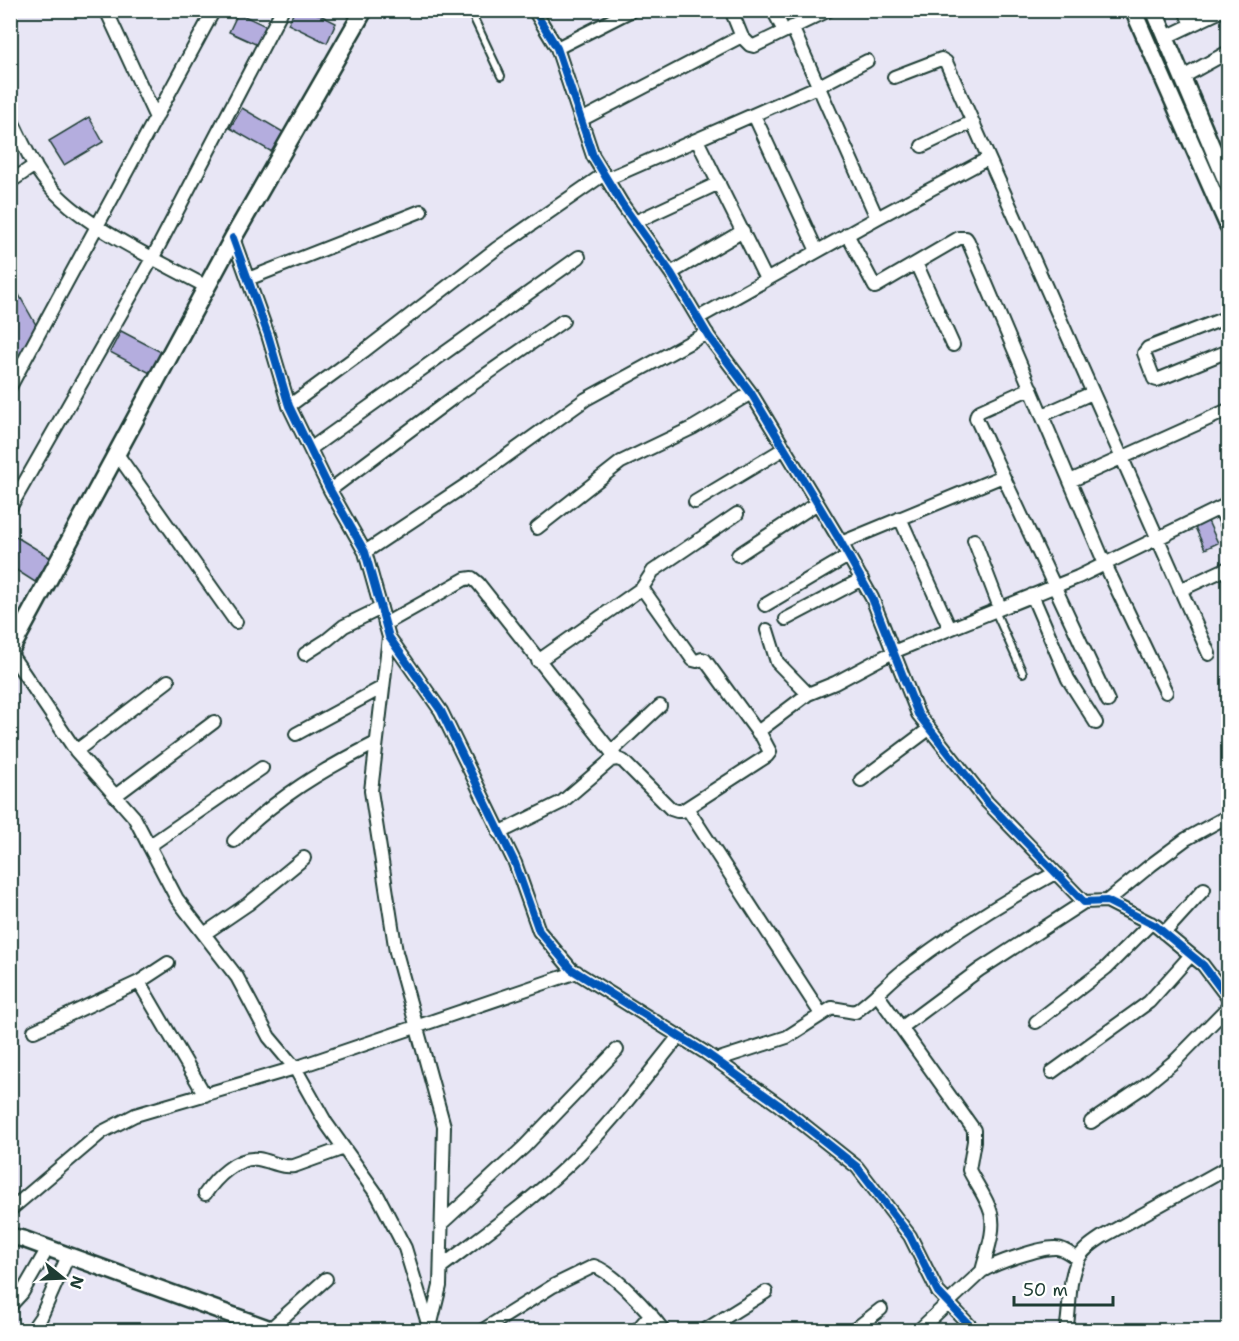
<svg xmlns="http://www.w3.org/2000/svg" width="1239" height="1341" font-family="'Shantell Sans',sans-serif">
<style>
.building{fill:#b4adde;stroke:#1f3d34;stroke-width:1.5}
.lines{fill:none;stroke-linecap:round;stroke-linejoin:round}
.service-casing{stroke:#1f3d34;stroke-width:10}
.minor-casing{stroke:#1f3d34;stroke-width:16}
.tertiary-casing{stroke:#1f3d34;stroke-width:20}
.secondary-casing{stroke:#1f3d34;stroke-width:21}
.service{stroke:#fff;stroke-width:6}
.minor{stroke:#fff;stroke-width:12}
.tertiary{stroke:#fff;stroke-width:15}
.secondary{stroke:#fff;stroke-width:16}
.cycleway-casing{stroke:#fff;stroke-width:11}
.cycleway{stroke:#0057b8;stroke-width:8}
</style>
<rect width="100%" height="100%" fill="#e8e6f5"/>
<filter id="ink" filterUnits="userSpaceOnUse"><feTurbulence type="fractalNoise" baseFrequency=".0167" numOctaves="2"/><feDisplacementMap in="SourceGraphic" scale="12" xChannelSelector="R" yChannelSelector="G"/><feConvolveMatrix kernelMatrix="1 2 1 2 8 2 1 2 1" color-interpolation-filters="sRGB"/></filter>
<g filter="url(#ink)">
<path class="building" d="M 295,10 L 310,10 L 336,23 L 327,43 L 288,24 Z
M 238,13 L 270,28 L 262,47 L 229,32 Z
M 242,108 L 283,132 L 272,152 L 230,128 Z
M 89,117 L 103,142 L 64,165 L 49,141 Z
M 10,279 L 40,332 L 10,374 Z
M 121,331 L 163,353 L 152,374 L 110,352 Z
M 1207,519 L 1218,543 L 1205,549 L 1194,525 Z
M 10,533 L 51,558 L 35,582 L 10,566 Z"/>
<g class="lines">
<defs>
<path id="service" d="M 470,10 L 501,76
M 995,611 L 1023,673"/>
<path id="minor" d="M 106,10 L 156,118
M 534,10 L 557,48 L 593,156 L 622,204 L 671,273 L 709,337 L 751,393 L 839,539 L 872,598 L 918,714 L 987,802 L 1084,902 L 1107,901 L 1156,926 L 1203,965 L 1228,998
M 731,10 L 742,37
M 773,10 L 784,31
M 1185,10 L 1191,25
M 792,27 L 877,218
M 1166,37 L 1223,10
M 557,48 L 632,10
M 894,77 L 941,59 L 946,62 L 1209,654
M 1183,77 L 1228,52
M 754,115 L 817,251
M 10,117 C 21,138 31,164 46,182 C 82,227 156,259 207,287
M 581,120 L 740,37 L 742,37 L 750,45 L 754,46 L 829,10
M 697,140 L 766,279
M 922,146 L 972,122
M 607,179 L 819,86 L 867,61
M 10,182 L 35,165
M 635,222 L 719,183
M 847,234 L 875,287 L 959,238 L 966,238 L 968,241 L 1105,564 L 1166,692
M 233,238 L 268,335 L 289,406 L 330,490 L 365,552 L 389,637 L 441,711 L 515,863 L 539,931 L 571,969 L 706,1053 L 779,1105 L 857,1167 L 910,1236 L 938,1292 L 974,1330
M 916,263 L 953,345
M 671,273 L 743,231
M 248,279 L 421,211
M 1228,317 L 1148,348 L 1144,353 L 1154,379 L 1157,380 L 1228,351
M 698,318 L 877,218 L 987,159
M 10,387 L 214,10
M 1031,388 L 980,411 L 977,414 L 976,418 L 1108,701
M 289,406 L 364,351 L 496,249 L 604,174
M 1043,415 L 1092,393
M 310,449 L 579,257
M 117,454 L 236,622
M 1070,481 L 1228,410
M 330,490 L 454,397 L 563,321
M 695,502 L 785,448
M 10,508 L 153,257 L 282,10
M 1220,508 L 1228,526
M 900,518 L 950,629
M 537,528 L 621,462 L 694,427 L 751,393
M 974,540 L 1000,608
M 841,543 L 1003,476
M 365,552 L 466,485 L 586,399 L 707,333
M 738,555 L 816,504
M 642,588 L 693,660 L 697,661 L 702,659 L 705,660 L 759,734
M 1180,590 L 1228,568
M 1032,595 L 1068,679 L 1096,723
M 765,605 L 848,556
M 786,619 L 862,579
M 385,624 L 465,579 L 472,578 L 478,583 L 617,759
M 767,630 L 777,662 L 808,694
M 389,637 L 371,791 L 396,952 L 444,1126 L 440,1286 L 430,1327
M 10,653 L 76,751 L 134,817 L 177,899 L 237,977 L 269,1037 L 295,1068 L 326,1123 L 378,1196 L 405,1248 L 430,1330
M 305,654 L 327,640 L 344,626 L 381,608
M 538,661 L 642,588 L 653,571 L 737,514
M 296,734 L 383,687
M 76,751 L 168,681
M 611,752 L 660,706
M 861,780 L 929,729
M 115,796 L 214,722
M 687,808 L 821,1014
M 499,833 L 562,802 L 611,760 L 617,759 L 623,761 L 671,809 L 677,811 L 682,811 L 767,756 L 770,752 L 759,731 L 808,694 L 835,683 L 893,652 L 1078,577 L 1228,504
M 234,841 C 275,798 324,769 376,743
M 149,846 L 262,768
M 1107,901 L 1151,865 L 1186,839 L 1228,816
M 1164,933 L 1204,889
M 204,934 L 248,904 L 304,858
M 139,982 L 205,1095
M 877,994 L 974,1130 L 974,1141 L 969,1170 C 976,1184 987,1198 991,1213 C 996,1231 986,1254 982,1271
M 1036,1022 L 1106,968 L 1151,923
M 901,1028 L 979,970 L 1084,902
M 34,1031 L 139,982 L 168,963
M 716,1060 L 787,1037 L 832,1008 L 855,1012 C 873,1000 887,983 904,970 C 952,933 1002,902 1055,873
M 1052,1072 L 1149,1002 L 1191,955
M 1091,1122 L 1143,1087 L 1176,1060 L 1228,1007
M 205,1194 C 216,1178 236,1157 258,1159 C 271,1161 281,1168 294,1166 L 344,1148
M 10,1210 L 102,1132 L 135,1115 L 295,1068 L 577,972
M 442,1223 L 524,1147 L 617,1050
M 441,1267 C 483,1235 527,1204 566,1167 C 608,1128 643,1081 679,1036
M 10,1306 L 22,1293 L 48,1248
M 270,1329 L 326,1279
M 32,1330 L 41,1317 L 68,1256
M 483,1330 L 553,1286 L 594,1266 C 615,1273 650,1313 663,1330
M 637,1330 L 651,1314
M 705,1330 L 766,1292
M 854,1330 L 881,1309
M 919,1330 L 982,1271 C 996,1263 1041,1247 1056,1248 C 1064,1248 1071,1255 1078,1259
M 1066,1330 C 1071,1308 1067,1281 1078,1260 C 1082,1250 1093,1243 1102,1237 L 1228,1167"/>
<path id="tertiary" d="M 1133,10 L 1228,226
M 1154,10 L 1228,185
M 10,1236 L 23,1239 L 273,1330"/>
<path id="secondary" d="M 10,651 L 233,238 L 364,10"/>
</defs>
<use href="#service" class="service-casing"/>
<use href="#minor" class="minor-casing"/>
<use href="#tertiary" class="tertiary-casing"/>
<use href="#secondary" class="secondary-casing"/>
<use href="#service" class="service"/>
<use href="#minor" class="minor"/>
<use href="#tertiary" class="tertiary"/>
<use href="#secondary" class="secondary"/>
<defs>
<path id="cycleway" d="M 534,10 L 557,48 L 593,156 L 622,204 L 671,273 L 709,337 L 751,393 L 839,539 L 872,598 L 918,714 L 987,802 L 1084,902 L 1107,901 L 1156,926 L 1203,965 L 1228,998
M 233,238 L 268,335 L 289,406 L 330,490 L 365,552 L 389,637 L 441,711 L 515,863 L 539,931 L 571,969 L 706,1053 L 779,1105 L 857,1167 L 910,1236 L 938,1292 L 974,1330"/>
</defs>
<use href="#cycleway" class="cycleway-casing"/>
<use href="#cycleway" class="cycleway"/>
</g>
</g>
<rect width="1239" height="1341" fill="none" stroke="#fff" stroke-width="36"/>
<rect x="18" y="18" width="1203" height="1305" fill="none" stroke="#1f3d34" stroke-width="2" filter="url(#ink)"/>
<g transform="translate(63 1278) rotate(108)" stroke="#ffffff" stroke-width="4.5" paint-order="stroke">
<path d="M0-4.5L10 22L0 15L-10 22Z" fill="#1f3d34"/>
<text y="-9" font-size="16" font-weight="bold" text-anchor="middle" fill="#1f3d34">N</text>
</g>
<path d="M1014 1296v9h99v-9" fill="none" stroke="#1f3d34" stroke-width="3"/>
<text x="1023" y="1296" font-size="18" fill="#1f3d34" stroke="#ffffff" stroke-width="4.5" paint-order="stroke">50 m</text>
</svg>
